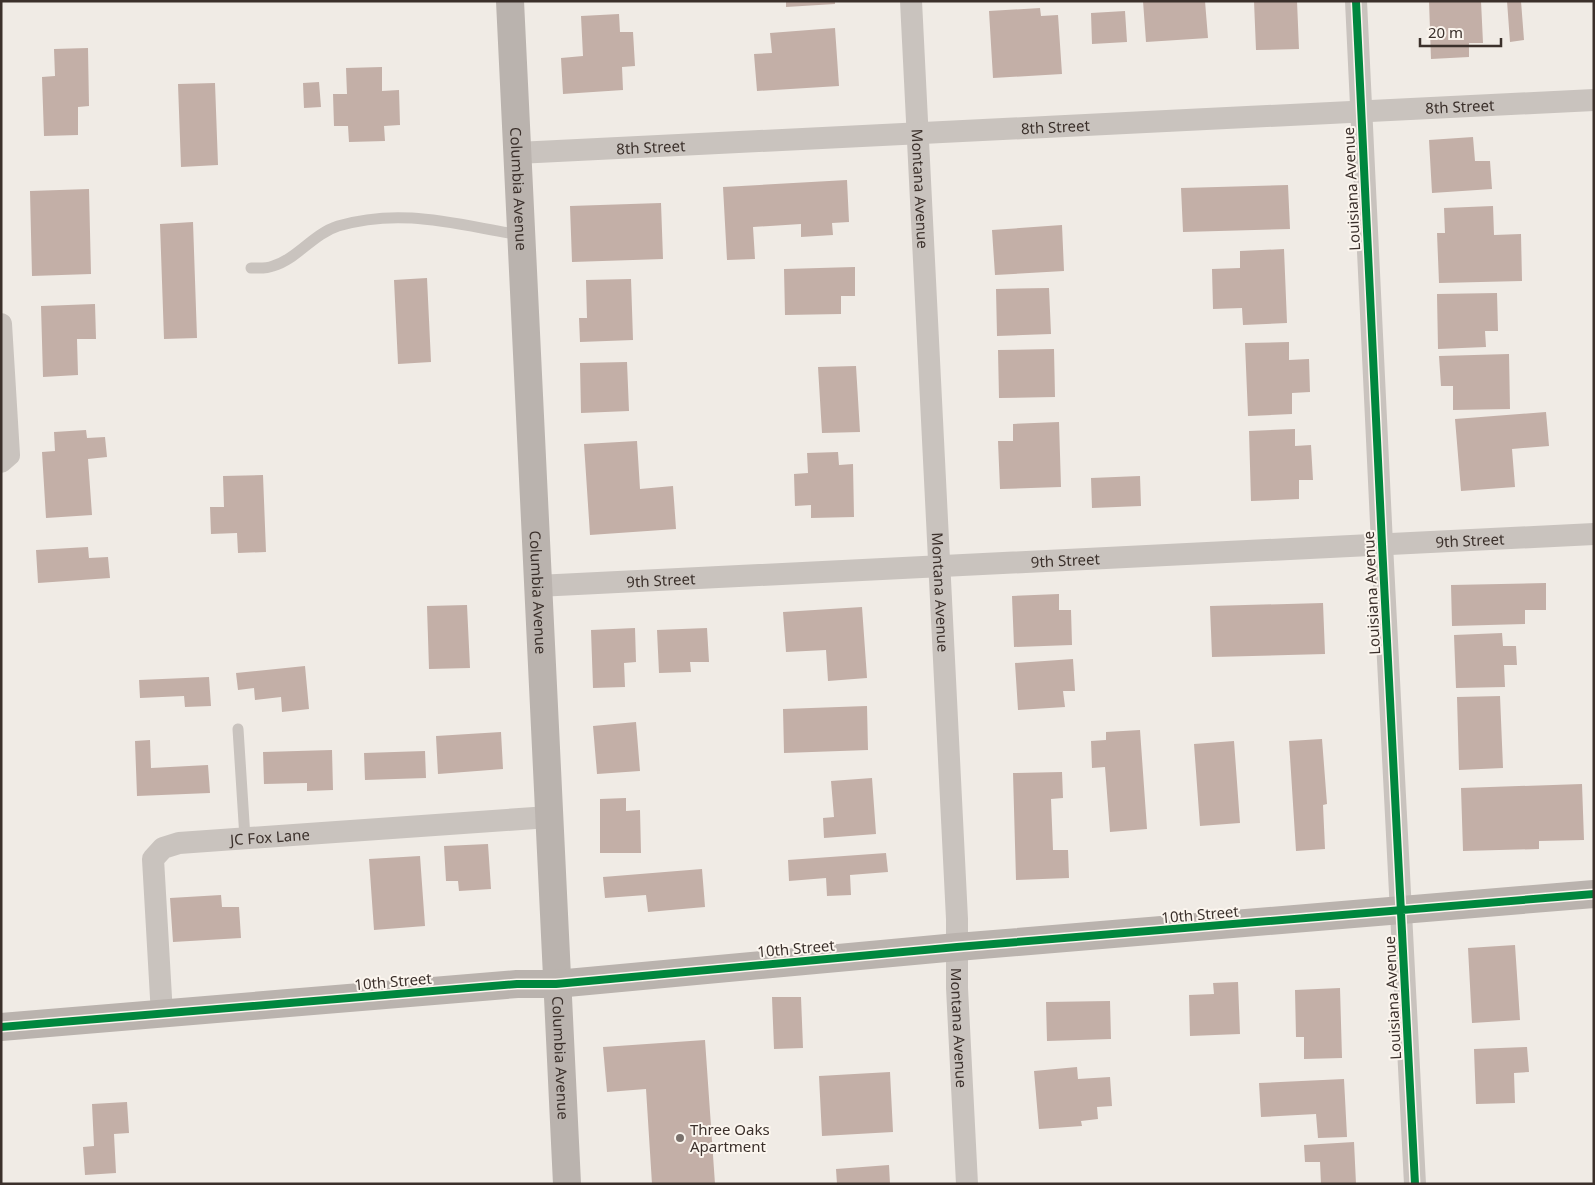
<svg xmlns="http://www.w3.org/2000/svg" width="1595" height="1185" font-family="'Noto Sans',sans-serif">
<style>
.building{fill:#c3afa7}
.lines{fill:none;stroke-linecap:round;stroke-linejoin:round}
.lane{stroke:#c9c3be;stroke-width:11}
.street{stroke:#c9c3be;stroke-width:22}
.secondary{stroke:#bab3ae;stroke-width:28}
.cycleway-casing{stroke:#fbf5ee;stroke-width:11}
.cycleway{stroke:#00873e;stroke-width:8}
.poi-dot{fill:#7a716c;stroke:#fbf5ee;stroke-width:2}
.labels{text-anchor:middle;dominant-baseline:central;stroke-width:4;stroke-linejoin:round;paint-order:stroke}
.street-label{font-size:15px;fill:#3b302b;stroke:#fbf5ee}
.poi-label{font-size:15px;fill:#3b302b;stroke:#fbf5ee;text-anchor:start}
</style>
<rect width="100%" height="100%" fill="#f0ebe5"/>
<path class="building" d="M 786,1 L 835,1 L 835,4 L 786,7 Z
M 1143,1 L 1205,1 L 1208,38 L 1146,42 Z
M 1254,1 L 1297,1 L 1299,49 L 1256,50 Z
M 1429,1 L 1481,1 L 1483,43 L 1469,43 L 1469,57 L 1431,59 Z
M 1507,1 L 1521,1 L 1524,40 L 1510,42 Z
M 1040,8 L 1041,16 L 1058,15 L 1062,74 L 993,78 L 989,11 Z
M 1125,11 L 1127,42 L 1092,44 L 1091,13 Z
M 619,14 L 620,32 L 633,32 L 635,66 L 622,67 L 623,90 L 563,94 L 561,58 L 583,56 L 581,16 Z
M 835,28 L 839,86 L 757,91 L 754,54 L 772,53 L 770,33 Z
M 88,48 L 89,106 L 78,107 L 78,135 L 44,136 L 42,77 L 55,76 L 54,49 Z
M 382,67 L 382,91 L 399,90 L 400,125 L 384,126 L 385,141 L 349,142 L 348,126 L 334,126 L 333,94 L 347,94 L 346,68 Z
M 319,82 L 321,107 L 304,108 L 303,83 Z
M 215,83 L 218,165 L 181,167 L 178,84 Z
M 1473,137 L 1475,161 L 1490,161 L 1492,189 L 1432,193 L 1429,140 Z
M 847,180 L 849,222 L 832,223 L 833,235 L 801,237 L 801,224 L 753,227 L 755,259 L 727,260 L 723,187 Z
M 1288,185 L 1290,229 L 1183,232 L 1181,188 Z
M 89,189 L 91,274 L 32,276 L 30,191 Z
M 661,203 L 663,259 L 572,262 L 570,206 Z
M 1493,206 L 1494,235 L 1521,234 L 1522,281 L 1439,283 L 1437,233 L 1445,233 L 1444,208 Z
M 193,222 L 197,338 L 164,339 L 160,224 Z
M 1062,225 L 1064,271 L 995,275 L 992,230 Z
M 1284,249 L 1287,323 L 1243,325 L 1242,308 L 1213,309 L 1212,269 L 1240,268 L 1240,251 Z
M 855,267 L 855,296 L 841,296 L 841,314 L 785,315 L 784,269 Z
M 427,278 L 431,362 L 398,364 L 394,280 Z
M 631,279 L 633,340 L 580,342 L 579,318 L 587,318 L 586,280 Z
M 1049,288 L 1051,334 L 997,336 L 996,289 Z
M 1497,293 L 1498,331 L 1485,331 L 1486,347 L 1438,349 L 1437,294 Z
M 95,304 L 96,339 L 77,339 L 78,375 L 43,377 L 41,306 Z
M 1289,342 L 1289,360 L 1309,359 L 1310,392 L 1292,393 L 1292,414 L 1248,416 L 1245,343 Z
M 1054,349 L 1055,397 L 999,398 L 998,350 Z
M 1509,354 L 1510,409 L 1453,410 L 1453,386 L 1441,386 L 1439,356 Z
M 627,362 L 629,411 L 581,413 L 580,363 Z
M 856,366 L 860,432 L 822,433 L 818,367 Z
M 1546,412 L 1549,446 L 1512,449 L 1515,487 L 1461,491 L 1455,419 Z
M 1059,422 L 1061,487 L 1000,489 L 998,441 L 1013,441 L 1013,424 Z
M 1295,429 L 1295,446 L 1311,445 L 1313,480 L 1299,480 L 1299,499 L 1251,501 L 1249,431 Z
M 86,430 L 87,438 L 105,437 L 107,457 L 88,459 L 92,515 L 46,518 L 42,452 L 55,451 L 54,432 Z
M 637,441 L 640,489 L 673,486 L 676,529 L 590,535 L 584,444 Z
M 838,452 L 839,465 L 853,464 L 854,517 L 811,518 L 811,505 L 795,506 L 794,474 L 808,473 L 807,453 Z
M 263,475 L 266,552 L 238,553 L 237,533 L 211,534 L 210,507 L 224,507 L 223,476 Z
M 1140,476 L 1141,506 L 1092,508 L 1091,478 Z
M 88,547 L 89,558 L 108,557 L 110,578 L 38,583 L 36,550 Z
M 1546,583 L 1546,610 L 1525,610 L 1525,624 L 1452,626 L 1451,585 Z
M 1059,594 L 1059,610 L 1071,610 L 1072,645 L 1014,647 L 1012,596 Z
M 1323,603 L 1325,654 L 1212,657 L 1210,606 Z
M 467,605 L 470,668 L 429,669 L 427,606 Z
M 862,607 L 867,678 L 828,681 L 826,650 L 786,652 L 783,612 Z
M 635,628 L 636,662 L 624,663 L 625,687 L 593,688 L 591,630 Z
M 707,628 L 709,662 L 690,662 L 691,672 L 659,673 L 657,630 Z
M 1502,633 L 1503,646 L 1516,646 L 1517,665 L 1504,665 L 1505,687 L 1456,688 L 1454,635 Z
M 1073,659 L 1075,691 L 1063,691 L 1065,707 L 1018,710 L 1015,663 Z
M 305,666 L 309,709 L 282,712 L 281,697 L 255,700 L 254,688 L 238,690 L 236,673 Z
M 209,677 L 211,706 L 185,707 L 184,696 L 140,698 L 139,680 Z
M 1500,696 L 1503,768 L 1459,770 L 1457,697 Z
M 867,706 L 868,750 L 784,753 L 783,709 Z
M 636,722 L 640,771 L 597,774 L 593,726 Z
M 1140,730 L 1147,829 L 1110,832 L 1105,767 L 1092,768 L 1091,741 L 1106,740 L 1106,732 Z
M 501,732 L 503,769 L 438,774 L 436,736 Z
M 1322,739 L 1327,804 L 1323,805 L 1325,849 L 1296,851 L 1289,741 Z
M 150,740 L 151,768 L 208,765 L 210,793 L 137,796 L 135,741 Z
M 1234,741 L 1240,823 L 1200,826 L 1194,744 Z
M 332,750 L 333,790 L 307,791 L 307,783 L 264,784 L 263,752 Z
M 425,751 L 426,778 L 365,780 L 364,753 Z
M 1062,772 L 1063,798 L 1051,799 L 1053,850 L 1068,850 L 1069,878 L 1016,880 L 1013,773 Z
M 872,778 L 876,834 L 824,838 L 823,818 L 834,817 L 831,781 Z
M 1582,784 L 1584,840 L 1539,841 L 1539,849 L 1463,851 L 1461,788 Z
M 626,798 L 626,811 L 640,810 L 641,853 L 600,853 L 600,799 Z
M 488,844 L 491,889 L 459,891 L 458,881 L 446,881 L 444,846 Z
M 886,853 L 888,872 L 850,875 L 851,895 L 827,896 L 826,878 L 789,881 L 788,860 Z
M 420,856 L 425,926 L 374,930 L 369,859 Z
M 702,869 L 705,907 L 648,912 L 646,895 L 605,898 L 603,877 Z
M 221,895 L 222,907 L 239,907 L 241,938 L 173,942 L 170,898 Z
M 1515,945 L 1520,1020 L 1472,1023 L 1468,948 Z
M 1238,982 L 1240,1034 L 1190,1036 L 1189,995 L 1214,994 L 1213,983 Z
M 1340,988 L 1342,1058 L 1304,1059 L 1304,1037 L 1296,1037 L 1295,990 Z
M 772,997 L 801,997 L 803,1048 L 774,1049 Z
M 1110,1001 L 1111,1039 L 1047,1041 L 1046,1002 Z
M 705,1040 L 715,1184 L 652,1184 L 646,1089 L 607,1092 L 603,1047 Z
M 1527,1047 L 1529,1072 L 1514,1073 L 1515,1103 L 1476,1104 L 1474,1049 Z
M 1077,1067 L 1078,1079 L 1110,1077 L 1112,1106 L 1097,1107 L 1098,1119 L 1081,1121 L 1082,1126 L 1039,1129 L 1034,1071 Z
M 890,1072 L 893,1132 L 822,1136 L 819,1076 Z
M 1344,1079 L 1347,1137 L 1318,1138 L 1316,1114 L 1261,1117 L 1259,1083 Z
M 127,1102 L 129,1133 L 114,1134 L 116,1173 L 85,1175 L 83,1147 L 94,1146 L 92,1104 Z
M 1354,1142 L 1356,1184 L 1321,1184 L 1320,1162 L 1305,1162 L 1304,1145 Z
M 889,1165 L 890,1184 L 837,1184 L 836,1169 Z"/>
<g class="lines">
<path class="lane" d="M 251,268 C 258,268 266,269 273,266 C 297,259 313,234 338,226 C 403,207 457,225 521,235
M 238,729 L 245,838"/>
<g class="street">
<path id="s1" d="M 911,1 L 957,919 L 957,988 L 967,1184"/>
<path d="M 1356,1 L 1382,544 L 1415,1184"/>
<path id="s2" d="M 517,153 C 876,137 1235,116 1594,100"/>
<path d="M 1,324 L 9,455 L 1,462"/>
<path id="s3" d="M 537,586 L 1594,534"/>
<path id="s4" d="M 162,1015 L 153,859 L 163,848 L 179,843 L 549,817"/>
</g>
<g class="secondary">
<path id="s5" d="M 510,1 L 567,1184"/>
<path d="M 1,1027 L 517,984 L 556,984 L 957,947 L 1594,894"/>
</g>
<defs>
<path id="cycleway" d="M 1356,1 L 1382,544 L 1415,1184
M 1,1027 L 517,984 L 556,984 L 957,947 L 1594,894"/>
</defs>
<use href="#cycleway" class="cycleway-casing"/>
<use href="#cycleway" class="cycleway"/>
</g>
<circle class="poi-dot" cx="680" cy="1138" r="5"/>
<g class="labels">
<g class="street-label">
<text stroke="none"><textPath href="#s2" startOffset="944">8th Street</textPath></text>
<text stroke="none"><textPath href="#s2" startOffset="539">8th Street</textPath></text>
<text stroke="none"><textPath href="#s2" startOffset="134">8th Street</textPath></text>
<text stroke="none"><textPath href="#s5" startOffset="188">Columbia Avenue</textPath></text>
<text stroke="none"><textPath href="#s1" startOffset="188">Montana Avenue</textPath></text>
<text transform="translate(1351 189) rotate(-93)">Louisiana Avenue</text>
<text stroke="none"><textPath href="#s3" startOffset="934">9th Street</textPath></text>
<text stroke="none"><textPath href="#s3" startOffset="529">9th Street</textPath></text>
<text stroke="none"><textPath href="#s3" startOffset="124">9th Street</textPath></text>
<text stroke="none"><textPath href="#s1" startOffset="592">Montana Avenue</textPath></text>
<text stroke="none"><textPath href="#s5" startOffset="592">Columbia Avenue</textPath></text>
<text transform="translate(1371 593) rotate(-93)">Louisiana Avenue</text>
<text stroke="none"><textPath href="#s4" startOffset="279">JC Fox Lane</textPath></text>
<text transform="translate(1200 914) rotate(-5)">10th Street</text>
<text transform="translate(796 948) rotate(-5)">10th Street</text>
<text transform="translate(393 981) rotate(-5)">10th Street</text>
<text transform="translate(1392 998) rotate(-93)">Louisiana Avenue</text>
<text stroke="none"><textPath href="#s1" startOffset="1028">Montana Avenue</textPath></text>
<text stroke="none"><textPath href="#s5" startOffset="1058">Columbia Avenue</textPath></text>
</g>
<g class="poi-label">
<text x="690" y="1129">Three Oaks<tspan x="690" dy="17">Apartment</tspan></text>
</g>
</g>
<rect width="1595" height="1185" fill="none" stroke="#3b302b" stroke-width="5"/>
<path d="M1420 38v8h81v-8" fill="none" stroke="#3b302b" stroke-width="2.5"/>
<text x="1428" y="38" font-size="15" fill="#3b302b" stroke="#fbf5ee" stroke-width="4" paint-order="stroke">20 m</text>
</svg>
